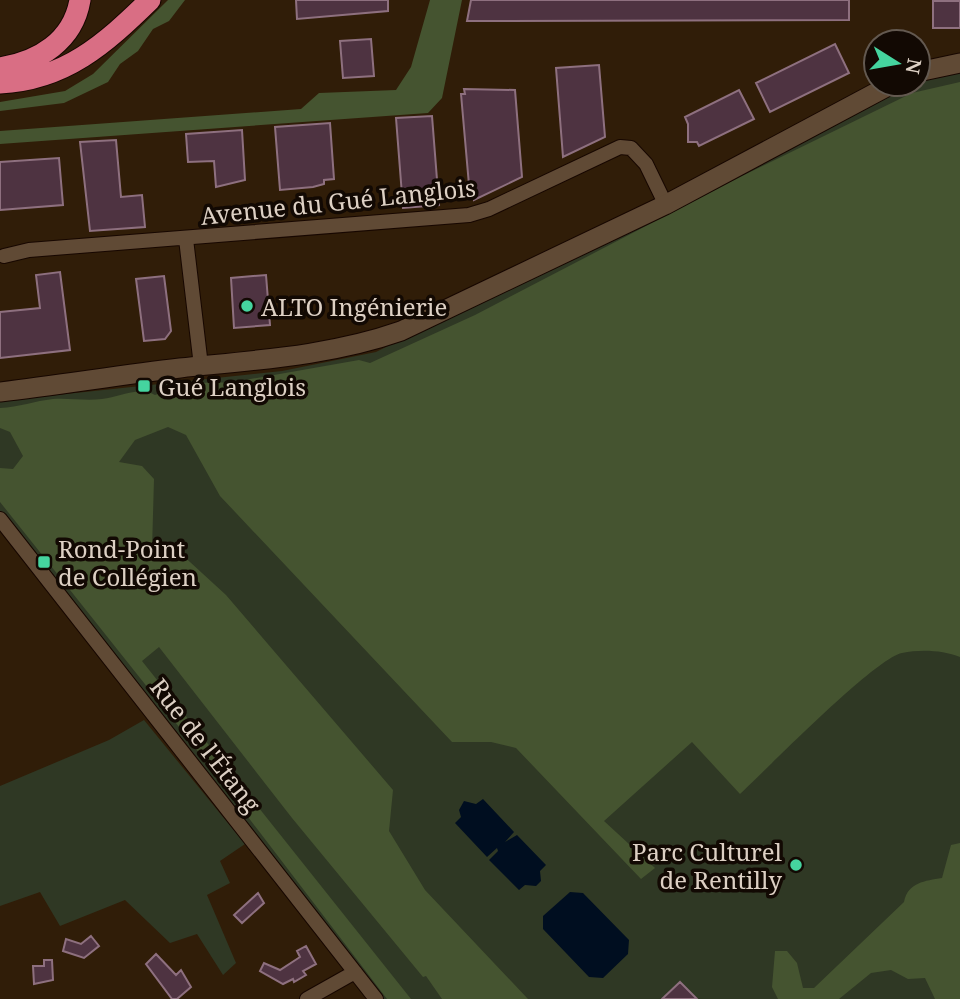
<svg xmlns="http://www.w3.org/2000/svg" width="960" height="999" font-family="'Noto Serif',serif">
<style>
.green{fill:#2f3824}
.forest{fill:#455430}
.water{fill:#000e20}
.building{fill:#4e3341;stroke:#8e707f;stroke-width:2}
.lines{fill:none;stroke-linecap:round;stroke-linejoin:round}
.minor-casing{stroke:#170700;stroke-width:16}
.secondary-casing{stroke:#170700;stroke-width:21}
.motorway-casing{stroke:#170700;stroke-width:23}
.minor{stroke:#604a35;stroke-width:14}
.secondary{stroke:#604a35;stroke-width:19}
.motorway{stroke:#d96e84;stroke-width:21}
.poi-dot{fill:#45d49f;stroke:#120903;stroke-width:2.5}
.labels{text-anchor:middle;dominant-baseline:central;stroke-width:7;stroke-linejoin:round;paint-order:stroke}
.street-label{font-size:24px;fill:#ddd0c4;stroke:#120903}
.poi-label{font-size:24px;fill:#ddd0c4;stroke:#120903;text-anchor:start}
</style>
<rect width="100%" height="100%" fill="#301d08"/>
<path class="green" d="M 960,70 L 960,999 L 382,999 L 184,741 L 0,512 L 0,401 L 282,371 L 376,352 L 912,84 L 918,84 L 918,81 Z
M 144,720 L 245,844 L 220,861 L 230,883 L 207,895 L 236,963 L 223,975 L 197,934 L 170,943 L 125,900 L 60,926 L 40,892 L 0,906 L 0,786 L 109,740 Z"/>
<path class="forest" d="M 168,0 L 185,0 L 169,21 L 153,29 L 138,51 L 120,64 L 108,82 L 64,103 L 0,111 L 0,102 L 65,91 L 93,74 Z
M 430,0 L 462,0 L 442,98 L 428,113 L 0,144 L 0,131 L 301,109 L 319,93 L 396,90 L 411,67 Z
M 960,82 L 960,657 C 943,650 920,649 902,653 C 874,659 767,769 740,794 L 692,742 L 604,821 L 655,868 L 641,879 L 516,748 L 491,742 L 452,742 L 220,496 L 186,435 L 168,427 L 135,440 L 119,462 L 142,466 L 154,479 L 152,550 L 162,558 L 178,551 L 226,595 L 393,790 L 389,831 L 425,890 L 528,999 L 442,999 L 426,976 L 423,977 L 292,818 L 159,647 L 142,661 L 411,999 L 387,999 L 187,737 L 0,502 L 0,468 L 13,469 L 23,456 L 10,432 L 0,428 L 0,408 C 19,407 35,401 53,399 C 69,398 86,401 102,399 C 120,397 138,386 155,395 C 179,387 203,380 228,383 L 359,360 L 370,363 L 475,315 L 742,176 L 912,93 Z
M 960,843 L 960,999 L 935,999 L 925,978 L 908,979 L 891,970 L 871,973 L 839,999 L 778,999 L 772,987 L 775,951 L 787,951 L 797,963 L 803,988 L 814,988 L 904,902 C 908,882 925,881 942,878 L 951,845 Z"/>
<path class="water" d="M 483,799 L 514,832 L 505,842 L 517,835 L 546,865 L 540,871 L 541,881 L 536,886 L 525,885 L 519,890 L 489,860 L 498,851 L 497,848 L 487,857 L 455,823 L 461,817 L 459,810 L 464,801 L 476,804 Z
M 570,892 L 583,893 L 629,940 L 628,954 L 603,978 L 589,977 L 543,929 L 543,916 Z"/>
<path class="building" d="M 296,0 L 388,0 L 388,11 L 297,19 Z
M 471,0 L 849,0 L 849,20 L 467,21 Z
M 933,1 L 960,1 L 960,28 L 933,28 Z
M 371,39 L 374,76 L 343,78 L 340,41 Z
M 835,44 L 849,73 L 770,112 L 756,83 Z
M 599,65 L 605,137 L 563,157 L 556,68 Z
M 464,89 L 515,90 L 522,177 L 474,200 L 472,185 L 469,185 L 461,94 L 465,94 Z
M 739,90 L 754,119 L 699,146 L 697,142 L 688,142 L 688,124 L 685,117 Z
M 432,116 L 439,205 L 403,208 L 396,118 Z
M 330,123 L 334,179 L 324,180 L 324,184 L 313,187 L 280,190 L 275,127 Z
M 242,130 L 245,180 L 216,187 L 214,161 L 188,162 L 186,134 Z
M 116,140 L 121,197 L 142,195 L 145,227 L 90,231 L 80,142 Z
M 59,158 L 63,205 L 0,210 L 0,162 Z
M 60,272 L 70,350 L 0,358 L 0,312 L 40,308 L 36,275 Z
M 266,275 L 270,325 L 234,328 L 231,278 Z
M 164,276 L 171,331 L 165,339 L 144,341 L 136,279 Z
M 258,893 L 264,903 L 242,923 L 234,915 Z
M 91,936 L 99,946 L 84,958 L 63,951 L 66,939 L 81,944 Z
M 306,946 L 316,964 L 303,971 L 306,975 L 294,982 L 293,979 L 283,984 L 260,971 L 264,963 L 280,970 L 300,957 L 297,951 Z
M 156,954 L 176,975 L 181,970 L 191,987 L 177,999 L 172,999 L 146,964 Z
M 44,960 L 52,960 L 53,980 L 34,984 L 33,966 L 44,966 Z
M 680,982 L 697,999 L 662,999 Z"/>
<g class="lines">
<defs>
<path id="minor" d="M 186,239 L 201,366
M 4,256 L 29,250 L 469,215 L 489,209 L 620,147 L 631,148 L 646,164 L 662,197
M 0,519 L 376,999
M 307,999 L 355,972"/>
<path id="secondary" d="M 918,72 L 960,63
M 0,392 C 60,385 120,375 180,368 C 255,360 330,356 401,331 L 665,205 L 892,84"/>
<path id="motorway" d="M 0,68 C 39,62 73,41 80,0
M 0,83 C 65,80 105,44 150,0"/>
</defs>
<use href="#minor" class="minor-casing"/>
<use href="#secondary" class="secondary-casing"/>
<use href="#motorway" class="motorway-casing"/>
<use href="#minor" class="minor"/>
<use href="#secondary" class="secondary"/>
<use href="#motorway" class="motorway"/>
</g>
<g class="poi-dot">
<circle cx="247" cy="306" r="7"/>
<rect x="137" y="379" width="14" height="14" rx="3.5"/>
<rect x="37" y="555" width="14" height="14" rx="3.5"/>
<circle cx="796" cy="865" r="7"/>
</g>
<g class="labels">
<g class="street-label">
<text transform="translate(338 201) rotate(-6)">Avenue du Gué Langlois</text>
<text transform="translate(206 745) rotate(52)">Rue de l'Étang</text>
</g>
<g class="poi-label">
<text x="261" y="306">ALTO Ingénierie</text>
<text x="158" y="386">Gué Langlois</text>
<text x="58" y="548">Rond-Point<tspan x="58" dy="28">de Collégien</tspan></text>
<text x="782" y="851" text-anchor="end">Parc Culturel<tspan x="782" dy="28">de Rentilly</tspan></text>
</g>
</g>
<g transform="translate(897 63) rotate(101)"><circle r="33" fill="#120903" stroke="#635950" stroke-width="2"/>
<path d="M0-5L12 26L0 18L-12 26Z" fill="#45d49f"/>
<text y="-10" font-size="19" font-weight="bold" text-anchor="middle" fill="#ddd0c4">N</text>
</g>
</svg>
